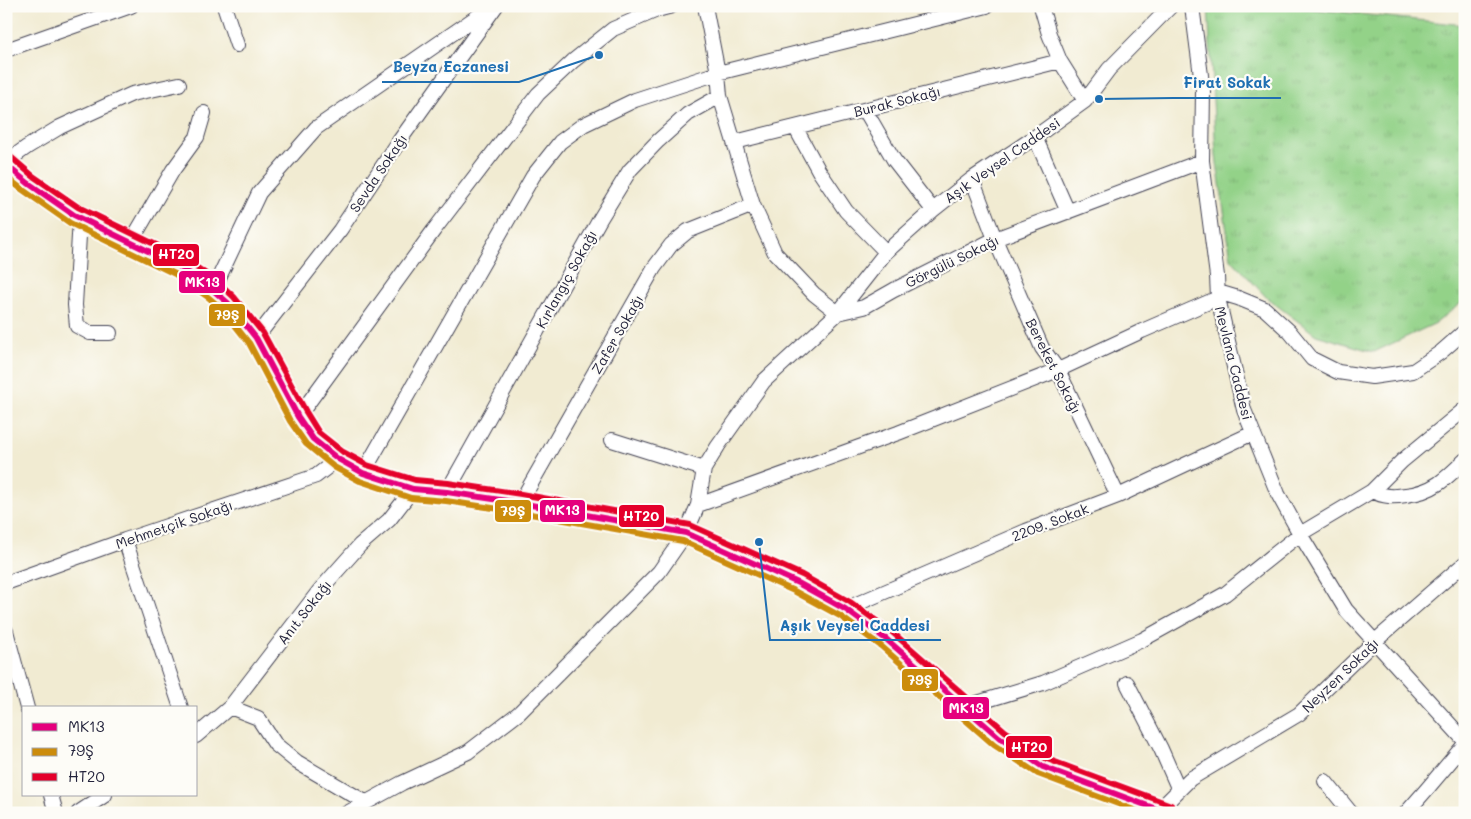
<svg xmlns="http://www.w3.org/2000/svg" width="1471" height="819" font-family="Mali,sans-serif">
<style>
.grass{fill:url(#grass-tufts);stroke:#5a7a62}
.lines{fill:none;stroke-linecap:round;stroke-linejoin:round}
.minor-casing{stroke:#414052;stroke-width:16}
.major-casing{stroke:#414052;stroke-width:18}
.minor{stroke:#fff;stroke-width:14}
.major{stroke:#fff;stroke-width:16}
.bus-1-casing{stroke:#fdfcf7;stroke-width:10}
.bus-2-casing{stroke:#fdfcf7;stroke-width:10}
.bus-3-casing{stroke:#fdfcf7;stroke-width:10}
.bus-1{stroke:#e5007d;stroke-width:6}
.bus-2{stroke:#cc8c0c;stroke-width:6}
.bus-3{stroke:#e4002b;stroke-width:6}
.labels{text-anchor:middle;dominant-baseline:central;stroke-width:4.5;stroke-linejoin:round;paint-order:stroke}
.street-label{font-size:14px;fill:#22223b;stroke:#fdfcf7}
.leader{fill:none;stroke:#1f6fb2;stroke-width:2}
.callout-dot{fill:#1f6fb2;stroke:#fdfcf7;stroke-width:2}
.callout-label{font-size:15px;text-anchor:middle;font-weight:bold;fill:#1f6fb2;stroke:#fdfcf7;stroke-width:4.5;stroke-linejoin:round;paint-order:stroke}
.line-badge{stroke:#fdfcf7;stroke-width:2}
.badge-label{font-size:14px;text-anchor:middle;font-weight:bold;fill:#fff}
</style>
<defs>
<pattern id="grass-tufts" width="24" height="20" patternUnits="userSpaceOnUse" patternTransform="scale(1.25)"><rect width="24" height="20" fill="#93d288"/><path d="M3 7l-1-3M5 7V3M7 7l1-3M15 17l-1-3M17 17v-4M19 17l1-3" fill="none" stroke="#7eb476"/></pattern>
</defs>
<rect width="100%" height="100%" fill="#fdfcf7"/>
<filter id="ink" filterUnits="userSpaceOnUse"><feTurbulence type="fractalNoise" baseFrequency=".02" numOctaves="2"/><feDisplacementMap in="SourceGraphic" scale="10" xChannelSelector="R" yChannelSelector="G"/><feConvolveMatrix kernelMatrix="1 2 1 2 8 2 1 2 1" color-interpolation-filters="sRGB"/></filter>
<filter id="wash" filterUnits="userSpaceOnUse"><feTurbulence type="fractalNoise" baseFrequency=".0096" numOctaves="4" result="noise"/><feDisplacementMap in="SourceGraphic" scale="20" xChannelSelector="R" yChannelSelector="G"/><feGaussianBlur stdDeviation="1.12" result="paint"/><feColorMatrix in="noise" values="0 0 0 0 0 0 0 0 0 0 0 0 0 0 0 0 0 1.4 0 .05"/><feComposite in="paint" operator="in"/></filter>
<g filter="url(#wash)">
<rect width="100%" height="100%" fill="#f1ebd2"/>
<path class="grass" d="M 1208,6 L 1282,6 L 1465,25 L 1465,300 L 1436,323 L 1374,352 L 1316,335 L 1267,298 L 1231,259 L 1216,156 Z"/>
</g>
<g filter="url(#ink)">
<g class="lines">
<defs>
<path id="minor" d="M 224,6 L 237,45
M 705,6 L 718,73 L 720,96 L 753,205 L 775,253 L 814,294 L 838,313 L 864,307 L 894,290 L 995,239 L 1202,161
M 1041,6 L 1049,34 L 1060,61 L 1085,101
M 1192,6 L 1203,91 L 1202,161 L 1217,276 L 1218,298 L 1244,410 L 1278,494 L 1300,534 L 1346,610 L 1465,741
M 6,50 L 131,6
M 865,110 L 894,160 L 933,210
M 795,127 L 819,171 L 846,211 L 886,252
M 1035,137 L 1068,212
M 735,142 L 1060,61
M 6,162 L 27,147 L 60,127 L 132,94 L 179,84
M 972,179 L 995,239 L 1042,348 L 1058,370 L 1118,496
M 80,218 L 75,305 L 77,326 L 90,333 L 110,333
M 131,242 L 173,170 L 197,137 L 204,113
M 213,290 L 259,193 L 316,128 L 491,7
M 1218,292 L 1238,298 L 1265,309 L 1290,332 L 1312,359 L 1338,372 L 1372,377 L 1413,371 L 1441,352 L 1465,331
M 256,338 L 340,230 L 400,140 L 496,6
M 298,417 L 434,230 L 538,94 L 573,61 L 613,29 L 657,10 L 672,6
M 612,440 L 704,469
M 363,473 L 533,176 L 560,142 L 583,125 L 635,100 L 718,73 L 987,6
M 1372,491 C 1384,497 1393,497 1406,495 C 1433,492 1446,479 1465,460
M 447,492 L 600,219 L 630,170 L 658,141 L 688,114 L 720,96
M 520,503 L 654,268 L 671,245 L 688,231 L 753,205
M 698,505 L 898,433 L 1058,370 L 1142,331 L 1218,298
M 125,540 L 181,708
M 6,583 L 125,540 L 316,476 L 338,459
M 845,609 L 1026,531 L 1118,496 L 1253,433
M 6,631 L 27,708
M 1127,683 L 1161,749 L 1179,790
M 230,707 L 258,718 L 275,744 L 297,762 L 365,802
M 964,707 L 1043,683 L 1142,640 L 1225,594 L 1300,534 L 1372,491 L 1402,461 L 1465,409
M 196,736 L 230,707 L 319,591 L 360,545 L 389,520 L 413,489
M 1325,781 L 1351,813
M 51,795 L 56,813
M 1159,810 L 1190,779 L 1299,714 L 1374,642 L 1465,563
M 78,813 L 105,795
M 347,813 L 402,783 L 468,752 L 519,713 L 659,572 L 686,533 L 698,505 L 704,469 L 718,446 L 764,381 L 838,313 L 886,252 L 933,210 L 972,179 L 1035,137 L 1085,101 L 1109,69 L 1171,6
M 1406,813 L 1427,789 L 1465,744"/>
<path id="major" d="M 6,165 L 28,183 L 74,215 L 179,266 L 213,290 L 228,303 L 256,338 L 298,417 L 313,439 L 338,459 L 363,473 L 413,489 L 447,492 L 520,503 L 686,533 L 798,583 L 845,609 L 886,639 L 1000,738 L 1043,767 L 1168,813"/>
</defs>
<use href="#minor" class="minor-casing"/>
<use href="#major" class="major-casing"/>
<use href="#minor" class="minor"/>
<use href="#major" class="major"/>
<defs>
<path id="bus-1" d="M 6,165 L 28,183 L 74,215 L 179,266 L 213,290 L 228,303 L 256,338 L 298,417 L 313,439 L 338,459 L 363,473 L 413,489 L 447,492 L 520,503 L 686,533 L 798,583 L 845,609 L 886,639 L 1000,738 L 1043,767 L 1167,813"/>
<path id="bus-2" d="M 6,177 L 23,190 L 70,223 L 175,274 L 208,297 L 222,309 L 249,343 L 290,421 L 306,444 L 334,467 L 360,481 L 411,498 L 446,501 L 519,512 L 683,541 L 794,591 L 840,616 L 881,646 L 994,745 L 1038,774 L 1142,813"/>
<path id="bus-3" d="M 12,158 L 33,176 L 78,207 L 183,258 L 219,283 L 234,297 L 263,333 L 306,412 L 319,433 L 343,452 L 367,465 L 415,480 L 448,483 L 521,494 L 690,525 L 802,575 L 850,602 L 892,632 L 1005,731 L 1047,759 L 1171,805"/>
</defs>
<use href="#bus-1" class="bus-1-casing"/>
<use href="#bus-2" class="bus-2-casing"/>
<use href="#bus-3" class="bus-3-casing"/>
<use href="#bus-1" class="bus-1"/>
<use href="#bus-2" class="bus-2"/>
<use href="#bus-3" class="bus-3"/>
</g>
</g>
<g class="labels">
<g class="street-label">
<text transform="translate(897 101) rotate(-14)">Burak Sokağı</text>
<text transform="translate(1002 160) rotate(-35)">Aşık Veysel Caddesi</text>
<text transform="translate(378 173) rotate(-56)">Sevda Sokağı</text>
<text transform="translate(952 261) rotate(-26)">Görgülü Sokağı</text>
<text transform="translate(566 279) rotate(-61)">Kırlangıç Sokağı</text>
<text transform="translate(617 334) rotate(-60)">Zafer Sokağı</text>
<text transform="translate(1234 363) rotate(76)">Mevlana Caddesi</text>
<text transform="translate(1054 366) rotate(63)">Bereket Sokağı</text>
<text transform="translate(1050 522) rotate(-21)">2209. Sokak</text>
<text transform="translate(174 524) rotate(-19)">Mehmetçik Sokağı</text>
<text transform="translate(304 612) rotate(-52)">Anıt Sokağı</text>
<text transform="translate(1340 675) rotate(-44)">Neyzen Sokağı</text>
</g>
</g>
<path class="leader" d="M599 55L519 82H382M1099 99L1173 98H1281M759 542L770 640H941"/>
<g class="callout-dot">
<circle cx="599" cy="55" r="5"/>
<circle cx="1099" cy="99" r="5"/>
<circle cx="759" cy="542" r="5"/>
</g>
<g class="callout-label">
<text x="451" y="72">Beyza Eczanesi</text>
<text x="1227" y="88">Firat Sokak</text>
<text x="855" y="631">Aşık Veysel Caddesi</text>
</g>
<g class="line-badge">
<rect x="152" y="243" width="48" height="24" rx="5" fill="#e4002b"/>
<rect x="178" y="270" width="48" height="24" rx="5" fill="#e5007d"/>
<rect x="208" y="303" width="38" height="24" rx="5" fill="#cc8c0c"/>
<rect x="539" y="499" width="47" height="24" rx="5" fill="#e5007d"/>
<rect x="494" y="499" width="38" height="24" rx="5" fill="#cc8c0c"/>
<rect x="618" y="504" width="47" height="24" rx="5" fill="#e4002b"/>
<rect x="901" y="668" width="38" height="24" rx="5" fill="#cc8c0c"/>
<rect x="942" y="696" width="48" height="24" rx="5" fill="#e5007d"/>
<rect x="1005" y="735" width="48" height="24" rx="5" fill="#e4002b"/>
</g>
<g class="badge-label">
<text x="176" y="259">HT20</text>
<text x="202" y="287">MK13</text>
<text x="227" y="320">79Ş</text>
<text x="562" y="515">MK13</text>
<text x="513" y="516">79Ş</text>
<text x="641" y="521">HT20</text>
<text x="920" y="685">79Ş</text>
<text x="966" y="713">MK13</text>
<text x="1029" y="752">HT20</text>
</g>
<rect width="1471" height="819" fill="none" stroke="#fdfcf7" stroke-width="25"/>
<rect x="22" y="706" width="175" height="90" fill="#fdfcf7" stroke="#a5a5ac"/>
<rect x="32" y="723" width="25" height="8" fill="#e5007d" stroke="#a5a5ac"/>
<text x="68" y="732" font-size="15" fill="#22223b">MK13</text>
<rect x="32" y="748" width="25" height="8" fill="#cc8c0c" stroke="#a5a5ac"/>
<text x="68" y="756" font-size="15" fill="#22223b">79Ş</text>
<rect x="32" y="773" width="25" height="8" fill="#e4002b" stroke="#a5a5ac"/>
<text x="68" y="782" font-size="15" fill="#22223b">HT20</text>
</svg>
